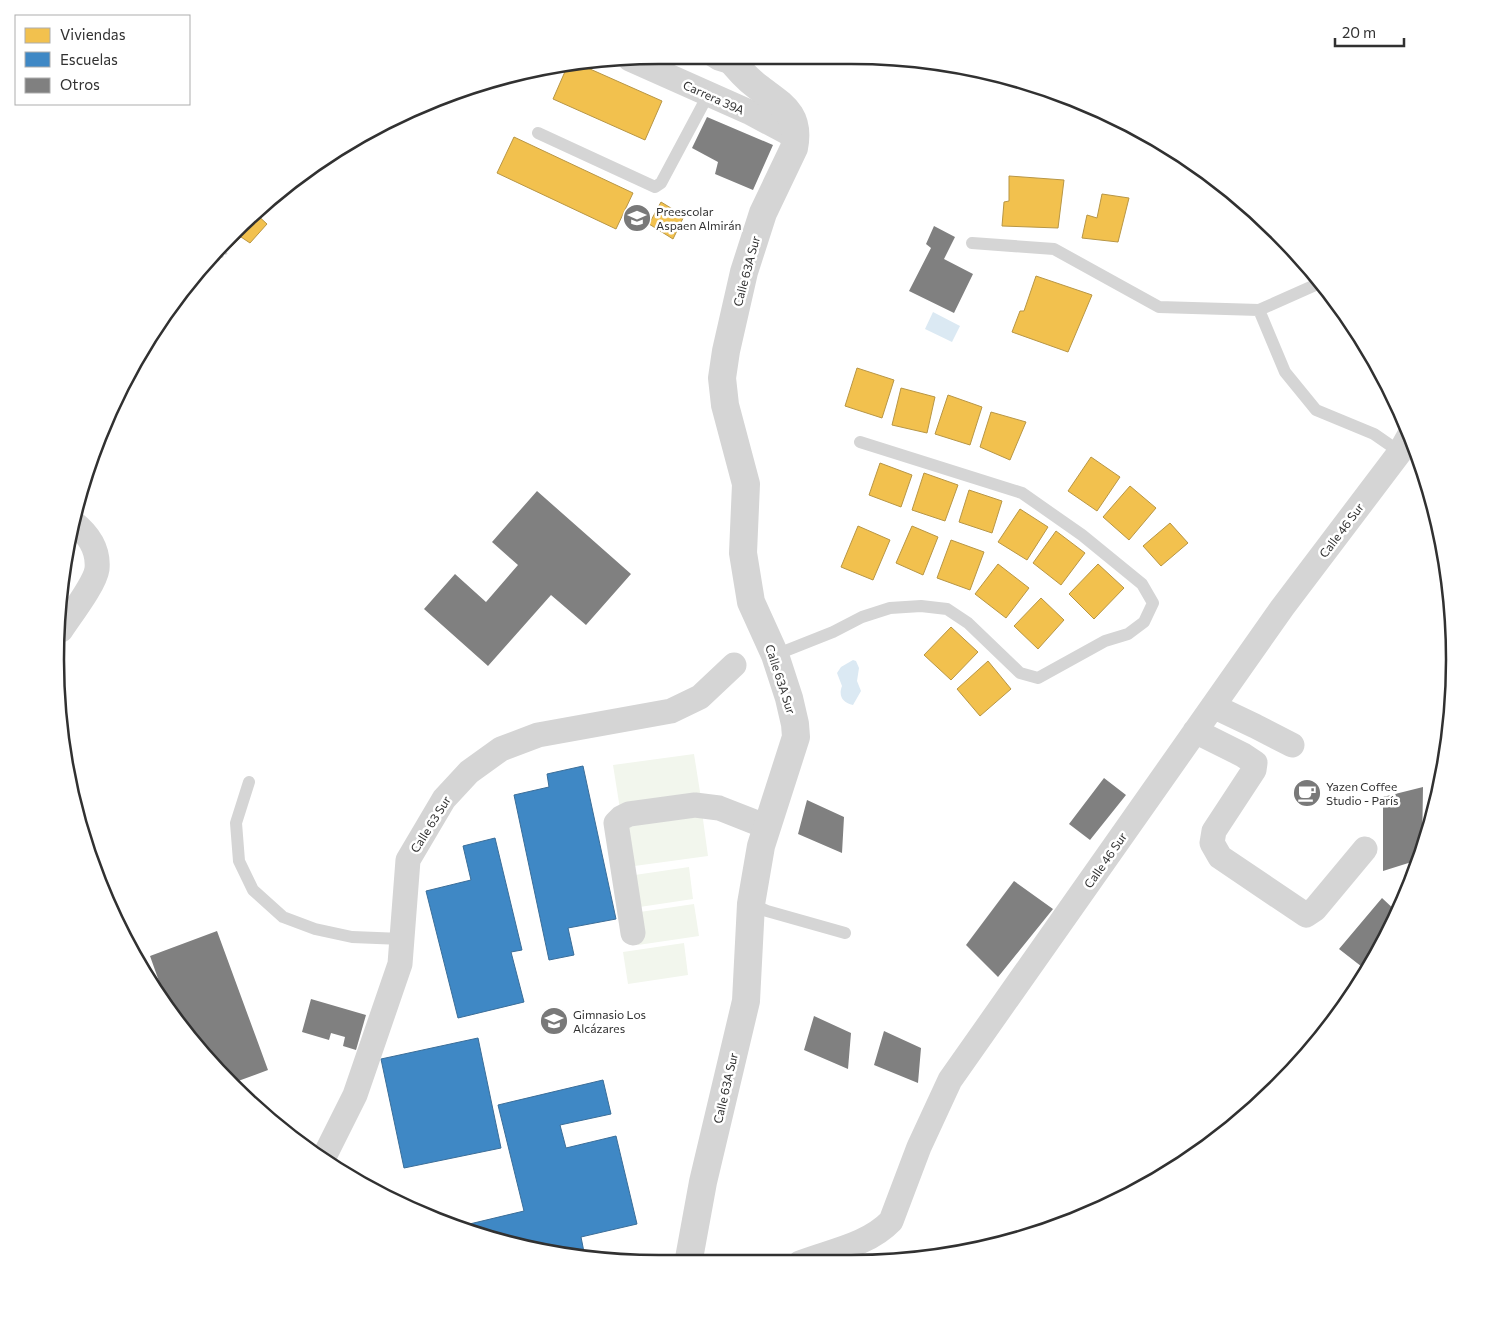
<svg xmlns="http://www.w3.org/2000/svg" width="1510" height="1319" font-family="Commissioner,sans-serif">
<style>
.green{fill:#f2f6ed}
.water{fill:#dbe9f3}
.homes{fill:#f2c14e;stroke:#b89645}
.schools{fill:#3f88c5;stroke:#3b6e99}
.building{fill:#808080}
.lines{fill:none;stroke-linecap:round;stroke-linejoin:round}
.path{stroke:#d5d5d5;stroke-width:3;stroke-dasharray:2.5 2.5;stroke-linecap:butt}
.service{stroke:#d5d5d5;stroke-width:12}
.minor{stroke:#d5d5d5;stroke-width:25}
.tertiary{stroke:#d5d5d5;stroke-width:28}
.labels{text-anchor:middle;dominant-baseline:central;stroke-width:5;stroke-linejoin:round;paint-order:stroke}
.street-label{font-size:12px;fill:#313131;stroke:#fff}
.poi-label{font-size:12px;fill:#313131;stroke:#fff;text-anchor:start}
.rim{fill:none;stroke:#313131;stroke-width:2.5}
</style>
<rect width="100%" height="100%" fill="#fff"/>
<path class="green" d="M 694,754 L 701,798 L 620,809 L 613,765 Z
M 702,812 L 708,856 L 627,867 L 621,823 Z
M 689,867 L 693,899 L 633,908 L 628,876 Z
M 694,904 L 699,936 L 638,945 L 633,913 Z
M 684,943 L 688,975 L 628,984 L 623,952 Z"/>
<path class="water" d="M 933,312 L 960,326 L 952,342 L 925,329 Z
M 853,660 L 856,661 L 859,668 L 857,681 L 861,691 L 853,705 C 843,703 838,696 842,686 L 837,673 L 841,667 Z"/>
<path class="homes" d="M 581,65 L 662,101 L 645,140 L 553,99 L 567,67 Z
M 514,137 L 633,193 L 616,229 L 497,173 Z
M 1009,176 L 1064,180 L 1058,228 L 1002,226 L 1004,202 L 1009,201 Z
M 1102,194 L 1129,198 L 1118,242 L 1082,238 L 1087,215 L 1097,218 Z
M 661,202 L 684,216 L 673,239 L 649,224 Z
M 254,212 L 267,224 L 250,243 L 241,237 L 231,247 L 227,244 L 224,248 L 222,246 Z
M 1036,276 L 1092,295 L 1068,352 L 1012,332 L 1020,311 L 1024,311 Z
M 857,368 L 894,380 L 882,418 L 845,406 Z
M 901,388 L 935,397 L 927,433 L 892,425 Z
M 948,395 L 982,407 L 970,445 L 935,434 Z
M 991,412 L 1026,422 L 1010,460 L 980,447 Z
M 1091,457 L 1120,477 L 1097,511 L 1068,491 Z
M 880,463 L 912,475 L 901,507 L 869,495 Z
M 924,473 L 958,485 L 945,521 L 912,510 Z
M 1130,486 L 1156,508 L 1129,540 L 1103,517 Z
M 969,490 L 1002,501 L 992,533 L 959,522 Z
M 1020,509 L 1048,527 L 1027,560 L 998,542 Z
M 1170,523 L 1188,543 L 1161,566 L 1143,546 Z
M 858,526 L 890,540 L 873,580 L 841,567 Z
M 912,526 L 938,537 L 923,575 L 896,563 Z
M 1056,531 L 1085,553 L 1061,585 L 1033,563 Z
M 951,540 L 984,552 L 970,590 L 937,578 Z
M 998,564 L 1029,588 L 1006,618 L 975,594 Z
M 1098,564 L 1124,588 L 1094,619 L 1069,594 Z
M 1041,598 L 1064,620 L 1038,649 L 1014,626 Z
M 951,627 L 978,652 L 951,680 L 924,655 Z
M 988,661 L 1011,689 L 980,716 L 957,689 Z"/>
<path class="schools" d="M 583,766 L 616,919 L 568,928 L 574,955 L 549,960 L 514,795 L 549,787 L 547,774 Z
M 495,838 L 522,950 L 511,952 L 524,1002 L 458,1018 L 426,891 L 471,880 L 463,846 Z
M 478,1038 L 501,1148 L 404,1168 L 381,1059 Z
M 603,1080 L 611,1114 L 560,1125 L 566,1148 L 616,1136 L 637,1224 L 581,1237 L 585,1257 L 541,1252 L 457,1227 L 524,1211 L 498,1105 Z"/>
<path class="building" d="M 707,117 L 773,145 L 753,190 L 715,174 L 718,162 L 692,148 Z
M 934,226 L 955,237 L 944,259 L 973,274 L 954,313 L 909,291 L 931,248 L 926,244 Z
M 537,491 L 631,574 L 586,625 L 551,595 L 488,666 L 424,609 L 455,574 L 486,602 L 518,565 L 492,542 Z
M 1104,778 L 1126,795 L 1090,840 L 1069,824 Z
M 1423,787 L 1422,850 L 1418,860 L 1383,871 L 1383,797 Z
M 807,800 L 844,817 L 842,853 L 798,834 Z
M 1014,881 L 1053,909 L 998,977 L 966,945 Z
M 1382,898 L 1398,913 L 1393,927 L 1366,970 L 1339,949 Z
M 217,931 L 268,1070 L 230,1084 L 166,1001 L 150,956 Z
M 311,999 L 366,1015 L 356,1050 L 343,1046 L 345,1037 L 331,1033 L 329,1040 L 302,1032 Z
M 814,1016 L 851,1033 L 848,1069 L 804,1050 Z
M 884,1031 L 921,1048 L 918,1083 L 874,1065 Z"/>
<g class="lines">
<path class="path" d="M 171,306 L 203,272 L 227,252 L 221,247"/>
<path class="service" d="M 703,56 L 716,64 L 732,69
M 538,133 L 655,187 L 661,183 L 708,95
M 972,243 L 1054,249 L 1159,307 L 1259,310 L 1322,282
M 1259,310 L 1285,372 L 1316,410 L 1374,434 L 1400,452
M 775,655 L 833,632 L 862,617 L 890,608 L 921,606 L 947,609 L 968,623 L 1020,673 L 1038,678 L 1105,641 L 1128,634 L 1144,622 L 1153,603 L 1142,584 L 1082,535 L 1022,493 L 860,442
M 249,782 L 236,823 L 239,861 L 253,890 L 283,917 L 315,929 L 352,937 L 402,939
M 751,904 L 767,911 L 845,933"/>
<path class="minor" d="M 630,59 L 749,112 L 796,137
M 61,630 C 70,616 95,584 97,569 C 99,548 87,533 73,522
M 1213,706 L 1255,726 L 1292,745
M 1195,731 L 1243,755 L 1255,763 L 1254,770 L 1214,831 L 1212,843 L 1220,857 L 1306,915 L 1315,909 L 1365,849
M 633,933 L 616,823 L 621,818 L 629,814 L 695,805 L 719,808 L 767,827
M 322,1161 L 355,1095 L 400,964 L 408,860 L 444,799 L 469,772 L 501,749 L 538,735 L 671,711 L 700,697 L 734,665
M 800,1263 C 831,1251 868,1245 891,1221 L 919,1147 L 950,1080 L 1282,608 L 1400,452 L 1410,434"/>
<path class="tertiary" d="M 688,1264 L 703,1182 L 746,1001 L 751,904 L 761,846 L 796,737 L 795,724 L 789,698 L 775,655 L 751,602 L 743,553 L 746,484 L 725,405 L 722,378 L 726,351 L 744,272 L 763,213 L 794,148 C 801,113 781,105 758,87 C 746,78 737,68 728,56"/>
</g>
<defs>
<symbol id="school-disc" viewBox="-11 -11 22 22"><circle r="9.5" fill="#797979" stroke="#fff"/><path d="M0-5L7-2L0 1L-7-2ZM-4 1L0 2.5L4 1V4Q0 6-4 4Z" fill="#fff"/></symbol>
<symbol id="cafe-disc" viewBox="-11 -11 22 22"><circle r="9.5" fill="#797979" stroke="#fff"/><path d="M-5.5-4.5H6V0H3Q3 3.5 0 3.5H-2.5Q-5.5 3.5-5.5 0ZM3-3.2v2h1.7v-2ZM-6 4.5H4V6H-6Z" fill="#fff"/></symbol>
</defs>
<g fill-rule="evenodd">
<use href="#school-disc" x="621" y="202" width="32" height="32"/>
<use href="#cafe-disc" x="1291" y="777" width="32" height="32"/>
<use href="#school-disc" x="538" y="1005" width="32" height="32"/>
</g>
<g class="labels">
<g class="street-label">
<text transform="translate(714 97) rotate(24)">Carrera 39A</text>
<text transform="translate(746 271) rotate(-75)">Calle 63A Sur</text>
<text transform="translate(1341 530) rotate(-53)">Calle 46 Sur</text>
<text transform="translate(781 679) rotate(72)">Calle 63A Sur</text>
<text transform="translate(430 824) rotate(-58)">Calle 63 Sur</text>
<text transform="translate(1105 860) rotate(-55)">Calle 46 Sur</text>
<text transform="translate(725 1088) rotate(-77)">Calle 63A Sur</text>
</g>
<g class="poi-label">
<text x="656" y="211">Preescolar<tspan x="656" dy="14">Aspaen Almirán</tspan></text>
<text x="1326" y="786">Yazen Coffee<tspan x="1326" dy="14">Studio - París</tspan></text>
<text x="573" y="1014">Gimnasio Los<tspan x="573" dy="14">Alcázares</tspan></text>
</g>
</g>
<path d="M0 0H1510V1319H0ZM659 64H851A595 595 0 0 1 1446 659V660A595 595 0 0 1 851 1255H659A595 595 0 0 1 64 660V659A595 595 0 0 1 659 64Z" fill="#fff" fill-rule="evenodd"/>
<path class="rim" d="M659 64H851A595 595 0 0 1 1446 659V660A595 595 0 0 1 851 1255H659A595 595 0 0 1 64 660V659A595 595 0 0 1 659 64Z"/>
<rect x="15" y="15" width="175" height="90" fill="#ffffff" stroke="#adadad"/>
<rect x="25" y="28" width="25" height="15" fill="#f2c14e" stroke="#adadad"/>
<text x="60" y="40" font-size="15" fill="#313131">Viviendas</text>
<rect x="25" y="52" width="25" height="15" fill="#3f88c5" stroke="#adadad"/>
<text x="60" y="65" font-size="15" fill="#313131">Escuelas</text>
<rect x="25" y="78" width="25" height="15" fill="#808080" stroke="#adadad"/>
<text x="60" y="90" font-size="15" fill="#313131">Otros</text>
<path d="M1335 38v8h69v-8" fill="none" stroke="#313131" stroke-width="2.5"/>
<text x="1342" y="38" font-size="15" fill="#313131" stroke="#ffffff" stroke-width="4" paint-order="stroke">20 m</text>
</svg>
